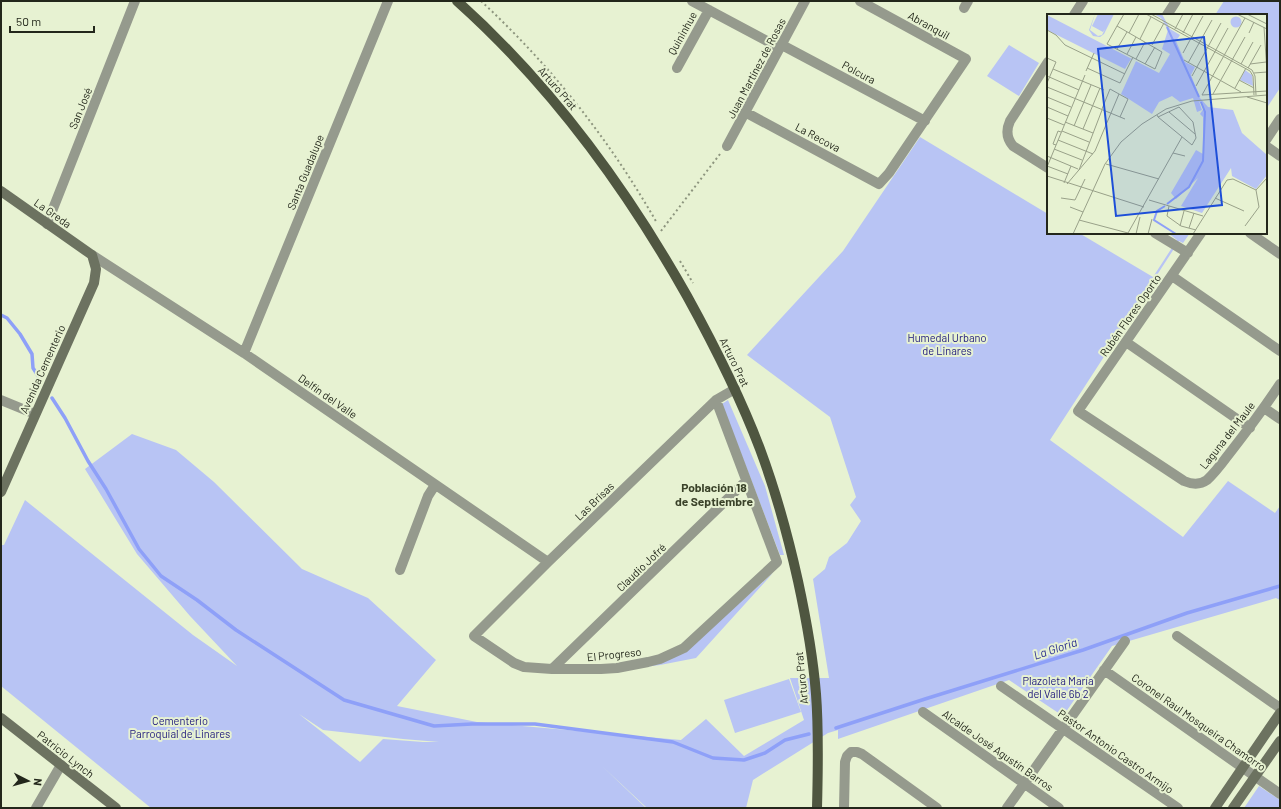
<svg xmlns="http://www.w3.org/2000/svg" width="1281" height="809" font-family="Barlow,sans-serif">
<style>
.green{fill:#b8c4f4;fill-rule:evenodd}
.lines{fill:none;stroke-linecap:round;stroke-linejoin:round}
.stream{stroke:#8ea0f8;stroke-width:3.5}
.path{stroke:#8d957e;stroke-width:2;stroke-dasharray:2 3;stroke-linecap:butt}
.street{stroke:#959a8d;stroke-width:10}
.secondary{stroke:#6c7260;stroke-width:10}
.primary{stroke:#4f5640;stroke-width:10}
.labels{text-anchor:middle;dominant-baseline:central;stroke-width:4;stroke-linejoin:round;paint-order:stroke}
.street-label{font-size:11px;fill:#23271b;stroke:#e7f2d2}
.park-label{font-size:11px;fill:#1d177b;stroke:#e7f2d2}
.neighbourhood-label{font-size:12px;font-weight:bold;fill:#3a4229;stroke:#e7f2d2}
.water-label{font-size:12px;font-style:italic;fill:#282b8e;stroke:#e7f2d2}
.inset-river{fill:none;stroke:#8ea0f8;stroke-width:2}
.inset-road{fill:none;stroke:#99a189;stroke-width:1}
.view{fill:#1d4ed8;fill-opacity:0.15;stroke:#1d4ed8;stroke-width:2}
.inset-edge{fill:none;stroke:#23271b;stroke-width:2}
</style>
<rect width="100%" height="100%" fill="#e7f2d2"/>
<path class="green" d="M 1224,1 L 1280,1 L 1280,88 L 1266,109 L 1266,15 L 1215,15 Z
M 1009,45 L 1039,63 L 1019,96 L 987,76 Z
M 920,137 L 1048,214 L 1048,233 L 1079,233 L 1153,277 L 1177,240 L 1168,233 L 1190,233 L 1183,243 L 1179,241 L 1050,440 L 1183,537 L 1228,481 L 1275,513 L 1280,506 L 1280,600 L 1276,598 L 1112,646 L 1063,716 L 1009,680 L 838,739 L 838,730 L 828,733 L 753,780 L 746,808 L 647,808 L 602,766 L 646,808 L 151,808 L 1,686 L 1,545 L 4,545 L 25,500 L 193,635 L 237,666 L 190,616 L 137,554 L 85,469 L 132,434 L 176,450 L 214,482 L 302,569 L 368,598 L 436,660 L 397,706 L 477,722 L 681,740 L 706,719 L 744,756 L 804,720 L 790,678 L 829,678 L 813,579 L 825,569 L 829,557 L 847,543 L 861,521 L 850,505 L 856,497 L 830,417 L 747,355 L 843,251 ZM 299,714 L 323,730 L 403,739 L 439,742 L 423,742 L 383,739 L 360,762 Z
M 728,400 L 765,486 L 784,555 L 780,555 L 722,404 Z
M 773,573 L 696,658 L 660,665 L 622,670 L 687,649 Z
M 789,679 L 801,712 L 735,733 L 724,700 Z
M 1259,786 L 1280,800 L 1280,808 L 1244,808 Z"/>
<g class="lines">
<path class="stream" d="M 1,315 L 7,318 L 20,334 L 32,354 L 33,368 L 40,379
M 52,398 L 65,418 L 88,461 L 106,489 L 139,549 L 161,576 L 197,600 L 236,630 L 344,700 L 434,726 L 472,724 L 535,724 L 673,742 L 713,758 L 744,760 L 765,753 L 785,740 L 809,734
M 836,728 L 925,699 L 1083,650 L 1187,613 L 1280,586"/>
<path class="path" d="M 481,1 C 552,67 609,139 657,223
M 661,231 L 720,154
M 680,261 L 693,283"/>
<path class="street" d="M 692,1 L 780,48
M 964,8 L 968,1
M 1074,15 L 1083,1
M 1167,15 L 1176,1
M 782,45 L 925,121
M 1048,62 L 1010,121 C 1006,130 1006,138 1013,146 L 1048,168
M 677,68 L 709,10
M 745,112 L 879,184 L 889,173 L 966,59 L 860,1
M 1266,140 L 1280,119
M 727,146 L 805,1
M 1266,146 L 1280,156
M 47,224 L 135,1
M 1155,233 L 1188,253
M 1201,233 L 1078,411 L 1184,481 C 1191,484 1200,485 1207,480 C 1215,473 1223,462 1229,454 C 1247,431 1264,408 1280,384
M 1250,233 L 1280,254
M 92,255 L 244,353 L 548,562
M 1172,276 L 1280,351
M 1126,342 L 1250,428
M 244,353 L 388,1
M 1,400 L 35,414
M 716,400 L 777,562 L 684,648 L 660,659 L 648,662 L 617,668 L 601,669 L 552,669 L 524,667 L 514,663 L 474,636 L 548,562 L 716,400 L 735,389
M 1264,408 L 1280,419
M 400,570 L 428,496 L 435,485
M 1177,636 L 1280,708
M 552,669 L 746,481
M 1104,670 L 1280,794
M 1001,686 L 1178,808
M 923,712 L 1059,808
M 36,808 L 61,765
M 844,808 L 845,762 L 847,756 L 851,752 L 857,752 L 862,754 L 937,808
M 1007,808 L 1125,641"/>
<path class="secondary" d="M 1,191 L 92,255 L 96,269 L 94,283 L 1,492
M 1,718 L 116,808
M 1215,808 L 1280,713
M 1233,808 L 1280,741"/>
<path class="primary" d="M 457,1 C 551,85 625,186 687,296 C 714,345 740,396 760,449 C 776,492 788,536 798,581 C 806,618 813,656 816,694 C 819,732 818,770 817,808"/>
</g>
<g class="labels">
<g class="street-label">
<text transform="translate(929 25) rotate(29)">Abranquil</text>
<text transform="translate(682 33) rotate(-61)">Quininhue</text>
<text transform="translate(756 68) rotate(-62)">Juan Martínez de Rosas</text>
<text transform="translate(859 72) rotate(28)">Polcura</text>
<text transform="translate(558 88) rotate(49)">Arturo Prat</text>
<text transform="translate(80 108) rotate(-68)">San José</text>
<text transform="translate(818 137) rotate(28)">La Recova</text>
<text transform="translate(305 172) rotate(-68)">Santa Guadalupe</text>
<text transform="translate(53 213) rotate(35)">La Greda</text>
<text transform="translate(1130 315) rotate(-55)">Rubén Flores Oporto</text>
<text transform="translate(735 362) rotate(64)">Arturo Prat</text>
<text transform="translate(42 369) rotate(-66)">Avenida Cementerio</text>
<text transform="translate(328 396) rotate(35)">Delfín del Valle</text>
<text transform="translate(1227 435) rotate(-52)">Laguna del Maule</text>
<text transform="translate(594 501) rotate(-44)">Las Brisas</text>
<text transform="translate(641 567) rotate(-44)">Claudio Jofré</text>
<text transform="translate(614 654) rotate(-6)">El Progreso</text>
<text transform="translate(801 678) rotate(-96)">Arturo Prat</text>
<text transform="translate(1199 722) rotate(35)">Coronel Raul Mosqueira Chamorro</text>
<text transform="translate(998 750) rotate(35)">Alcalde José Agustín Barros</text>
<text transform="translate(1116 751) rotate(35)">Pastor Antonio Castro Armijo</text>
<text transform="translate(66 754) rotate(38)">Patricio Lynch</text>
</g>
<g class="park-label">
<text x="947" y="337">Humedal Urbano<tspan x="947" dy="13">de Linares</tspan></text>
<text x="1058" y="680">Plazoleta María<tspan x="1058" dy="13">del Valle 6b 2</tspan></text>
<text x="180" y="720">Cementerio<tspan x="180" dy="13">Parroquial de Linares</tspan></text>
</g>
<g class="neighbourhood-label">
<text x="714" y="487">Población 18<tspan x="714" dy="14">de Septiembre</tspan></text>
</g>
<g class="water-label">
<text transform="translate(1055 648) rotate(-18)">La Gloria</text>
</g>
</g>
<g transform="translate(1047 14)">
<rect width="220" height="220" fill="#e7f2d2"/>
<path d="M 48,0 L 43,16 L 51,22 L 55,21 L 58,15 L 56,18 L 45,12 L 51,0 L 67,0 L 57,20 L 53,23 L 46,22 L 42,16 ZM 107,0 L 115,0 L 123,15 L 133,21 L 129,27 L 138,48 L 148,53 L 144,61 L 153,84 L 161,93 L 186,96 L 195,119 L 220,141 L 220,161 L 209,175 L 185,162 L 184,154 L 155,199 L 134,192 L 151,164 L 129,185 L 124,179 L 149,136 L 156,140 L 156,103 L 153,100 L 157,94 L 152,87 L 155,96 L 150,98 L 146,84 L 133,88 L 125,82 L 112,88 L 105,100 L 74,80 L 89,47 L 84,45 L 78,55 L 0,16 L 0,1 L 112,59 L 123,40 L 115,35 L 121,16 L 114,4 ZM183.5 8a5.5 5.5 0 1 1 11 0a5.5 5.5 0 1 1-11 0ZM 198,56 L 205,61 L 206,72 L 193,66 Z" fill="#b8c4f4"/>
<path class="inset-river" d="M 120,13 L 152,83M 120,190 L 142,173 L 156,147 L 158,98 L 154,88M 118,192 L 110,197 L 107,206 L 129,220"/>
<path class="inset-road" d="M 99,0 L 203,57 L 206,62 L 207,81M 104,0 L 205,56 L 208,62 L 209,81M 190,0 L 220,15M 200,0 L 220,10M 198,4 L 155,81 L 220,77M 70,12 L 115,38 L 108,55 L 60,30 L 70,12 L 77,0M 217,13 L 220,58M 128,15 L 136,0M 0,16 L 9,21 L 18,31 L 78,60M 82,19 L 92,0M 136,19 L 146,0M 202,19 L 207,8M 93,25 L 104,3M 105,31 L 117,9M 70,35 L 80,18M 136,39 L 156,2M 80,40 L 89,23M 0,44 L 9,48 L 0,69M 89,45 L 98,28M 137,46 L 194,78M 141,49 L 165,6M 98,50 L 108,33M 194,50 L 206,28M 203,50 L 219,48M 40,54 L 73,69 L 86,43M 201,54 L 214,31M 6,55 L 57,76M 39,57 L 47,39M 207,59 L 220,58M 0,62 L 32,76M 145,62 L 174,9M 192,66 L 207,74M 149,72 L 181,14M 0,73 L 78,105M 188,74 L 199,54M 166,80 L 198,23M 0,83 L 24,93M 200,83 L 220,89M 0,93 L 21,102M 55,95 L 63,75 L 81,85 L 73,103M 122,98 L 148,120M 64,99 L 72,80M 110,101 L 111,103 L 145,131 L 149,124 L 146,108 L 132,93 L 111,103M 0,104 L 17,111M 18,108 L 46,119M 27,112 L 44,71M 36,115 L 53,74M 15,117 L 42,128M 11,126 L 46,140M 9,131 L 6,130 L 11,117 L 14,118M 7,135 L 35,146M 126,139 L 138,142M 0,142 L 31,155M 59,150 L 112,165M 0,152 L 21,160M 0,153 L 38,61M 32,156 L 55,96M 0,162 L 97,193M 17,169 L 24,152M 20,170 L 48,137 L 64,99M 14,184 L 28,186 L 38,165M 168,184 L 197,197M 102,186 L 156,202M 122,192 L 120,202 L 134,212 L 149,216M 23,193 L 36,198M 32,206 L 81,219M 133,212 L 137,197M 198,212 L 212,193 L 209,176M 142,214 L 147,199M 81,219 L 135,123M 26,220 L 58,150 L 74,128 L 95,110 L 119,95 L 145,87 L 220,81M 89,220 L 93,203M 101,220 L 105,205M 146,220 L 180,166 L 186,165 L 209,176 L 220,164"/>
<path class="view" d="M 157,23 L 175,191 L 69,202 L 51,35 Z"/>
<rect width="220" height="220" class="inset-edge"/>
</g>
<rect width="1281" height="809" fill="none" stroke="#23271b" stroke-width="4"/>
<g transform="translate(28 781) rotate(96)" stroke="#e7f2d2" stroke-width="3" paint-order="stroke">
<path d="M0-3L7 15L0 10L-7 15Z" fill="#23271b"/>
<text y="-6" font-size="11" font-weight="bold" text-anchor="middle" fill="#23271b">N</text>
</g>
<path d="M10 26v6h84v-6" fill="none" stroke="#23271b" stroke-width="2"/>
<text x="16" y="26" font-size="12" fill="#23271b" stroke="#e7f2d2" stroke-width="3" paint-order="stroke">50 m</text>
</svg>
